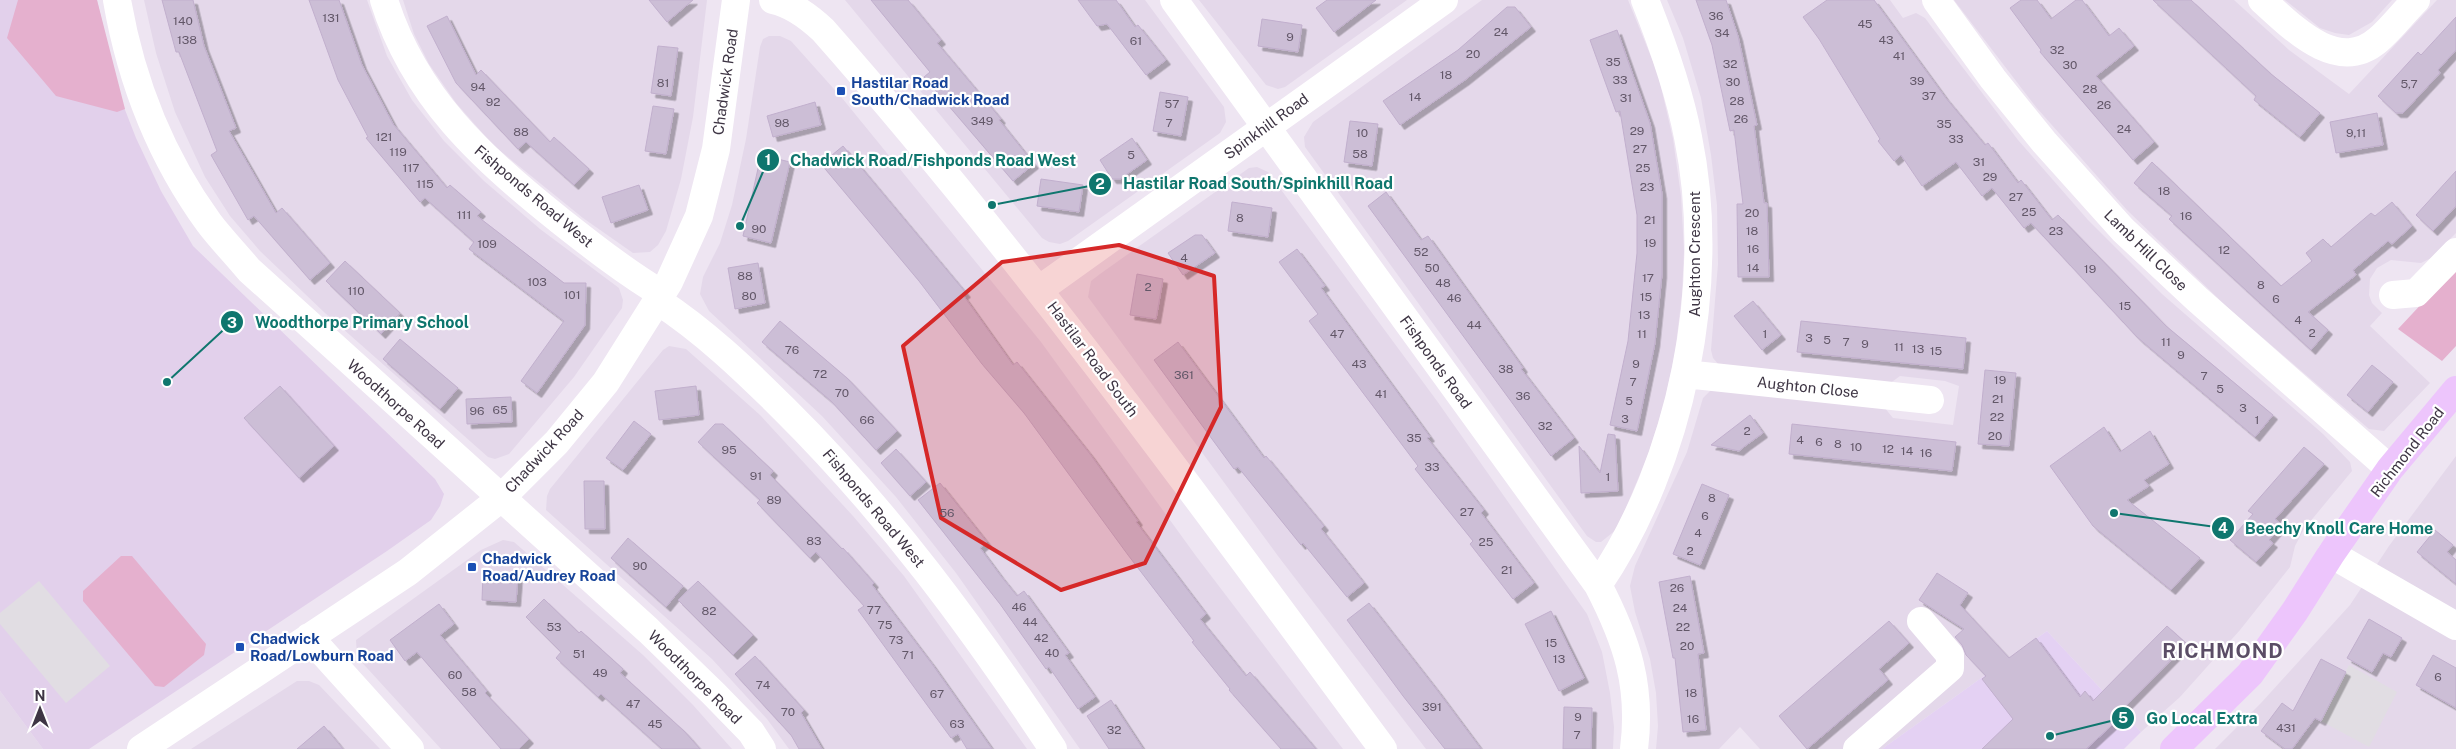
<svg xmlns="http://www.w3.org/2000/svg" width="2456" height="749" font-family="'Public Sans',sans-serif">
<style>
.residential{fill:#e4d8ea}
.commercial{fill:#e4d1f3}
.education{fill:#e2d0eb}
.green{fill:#e5b0ce}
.parking{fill:#e1dde3}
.building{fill:#ccbed6;stroke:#c1afcd;filter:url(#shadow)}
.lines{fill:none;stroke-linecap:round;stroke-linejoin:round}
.minor{stroke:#fff;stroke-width:28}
.tertiary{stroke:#fff;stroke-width:28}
.secondary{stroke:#edc5fc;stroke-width:28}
.marked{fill:#d62828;fill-opacity:0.2;stroke:#d62828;stroke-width:4;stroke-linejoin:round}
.transit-dot{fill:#1a4fb4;stroke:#fff;stroke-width:2}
.labels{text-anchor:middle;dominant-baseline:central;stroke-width:4.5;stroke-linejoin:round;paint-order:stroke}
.number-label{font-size:12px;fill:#625768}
.street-label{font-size:15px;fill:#3e3544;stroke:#fff}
.transit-label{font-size:15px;font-weight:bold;fill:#164399;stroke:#fff;text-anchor:start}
.district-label{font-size:20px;font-weight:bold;letter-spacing:1px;fill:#5b4d66;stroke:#fff}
.leader{fill:none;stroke:#0f766e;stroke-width:2}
.callout-dot{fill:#0f766e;stroke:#fff;stroke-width:2}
.mark-label{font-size:15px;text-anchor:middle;font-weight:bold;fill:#fff}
.callout-label{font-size:16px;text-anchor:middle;font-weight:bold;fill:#0f766e;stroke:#fff;stroke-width:4.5;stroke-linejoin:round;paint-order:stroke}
</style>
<defs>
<filter id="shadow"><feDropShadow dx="4.5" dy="4.5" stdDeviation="0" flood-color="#0004"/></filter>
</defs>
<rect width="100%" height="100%" fill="#eee5f2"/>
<path class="residential" d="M 144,0 L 367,0 L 387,56 L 412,100 L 444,141 L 484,181 L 540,229 L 619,288 L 623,300 L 622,308 L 574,377 L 509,454 L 495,459 L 488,457 L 325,313 L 260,251 L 230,216 L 205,177 L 175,112 L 156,53 Z
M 403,0 L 707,0 L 693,117 L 681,179 L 666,231 L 658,245 L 650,252 L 633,253 L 583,218 L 493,145 L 456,103 L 429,64 L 414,34 Z
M 845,0 L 1145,0 L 1224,107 L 1226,122 L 1220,133 L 1068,241 L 1060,244 L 1049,242 L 1042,238 Z
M 1199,0 L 1407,0 L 1285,87 L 1278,89 L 1266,85 Z
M 1482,0 L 1628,0 L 1658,74 L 1673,139 L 1681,196 L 1684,251 L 1682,295 L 1675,353 L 1664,404 L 1648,455 L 1617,529 L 1601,542 L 1596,542 L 1587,536 L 1305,147 L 1304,137 L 1313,122 Z
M 1667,0 L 1890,0 L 1903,18 L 1916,13 L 1925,18 L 2018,140 L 2088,220 L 2162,294 L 2323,434 L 2350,462 L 2352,471 L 2304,529 L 2295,546 L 2290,567 L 2240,630 L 2180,697 L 2141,732 L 2047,631 L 1882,749 L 1760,749 L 1740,727 L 1719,749 L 1656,749 L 1658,726 L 1656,693 L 1650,659 L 1635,612 L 1630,586 L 1635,566 L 1687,452 L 1703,398 L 1710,391 L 1717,389 L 1884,407 L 1893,418 L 1953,425 L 1959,386 L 1945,381 L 1900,376 L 1889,384 L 1719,365 L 1713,358 L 1711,350 L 1718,264 L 1717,205 L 1711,155 L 1701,98 L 1683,38 Z
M 1954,0 L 2234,0 L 2289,50 L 2349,94 L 2437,0 L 2456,0 L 2456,233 L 2431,258 L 2421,263 L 2391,260 L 2377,268 L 2370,279 L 2369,295 L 2372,303 L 2382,313 L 2370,326 L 2430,383 L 2384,431 L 2369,429 L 2227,307 L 2127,210 L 2036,107 Z
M 2285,0 L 2392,0 L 2372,22 L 2349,35 L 2335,33 L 2320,28 Z
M 769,36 L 780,36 L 791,41 L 842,98 L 1041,342 L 1196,556 L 1343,749 L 1080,749 L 956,573 L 896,497 L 822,416 L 709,311 L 700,294 L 703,277 L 720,243 L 732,205 L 746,139 L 760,47 L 763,39 Z
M 1257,167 L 1268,172 L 1437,401 L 1587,614 L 1602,652 L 1610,693 L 1614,727 L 1613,749 L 1426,749 L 1278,556 L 1088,297 L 1091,281 L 1100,274 L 1249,168 Z
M 669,346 L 686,349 L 760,415 L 853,516 L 904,576 L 1027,749 L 789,749 L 767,719 L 712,659 L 546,510 L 547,496 L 550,489 L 663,350 Z
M 2456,456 L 2456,749 L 2215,749 L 2261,703 L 2350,605 L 2389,546 Z
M 503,540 L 514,542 L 643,655 L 693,705 L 732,749 L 441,749 L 357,657 L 356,640 L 481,550 Z
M 297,681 L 309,681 L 319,685 L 380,749 L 191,749 Z
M 0,691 L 43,749 L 0,749 Z"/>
<path class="commercial" d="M 2047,631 L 2141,732 L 2124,749 L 1882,749 Z"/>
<path class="education" d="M 0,0 L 97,0 L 120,97 L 136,138 L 161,191 L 193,246 L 435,479 L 444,494 L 440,506 L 431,520 L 387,551 L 89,749 L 43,749 L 0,691 Z"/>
<path class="green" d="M 18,0 L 97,0 L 125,109 L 117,112 L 56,96 L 7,38 Z
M 2456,267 L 2456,346 L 2442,361 L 2398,329 Z
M 121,556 L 132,556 L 206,644 L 204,655 L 164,687 L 155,686 L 83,601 L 83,591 Z"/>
<path class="parking" d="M 39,581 L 110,666 L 66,703 L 0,624 L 0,613 Z
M 2349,665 L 2397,692 L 2369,747 L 2321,721 Z"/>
<path class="building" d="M 162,0 L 193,0 L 204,46 L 236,128 L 229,131 L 276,213 L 282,208 L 330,263 L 310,280 L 254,216 L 248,220 L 211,155 L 217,151 L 179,52 L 176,52 Z
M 309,0 L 339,0 L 362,65 L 393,124 L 447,188 L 450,185 L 481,212 L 477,216 L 564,283 L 586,283 L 585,325 L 537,393 L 521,381 L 564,321 L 469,249 L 474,242 L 425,198 L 420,202 L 366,138 L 368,137 L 338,80 Z
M 649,0 L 693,0 L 667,22 Z
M 871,0 L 908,0 L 941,40 L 937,43 L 1001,119 L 999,120 L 1034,164 L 1013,181 L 924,77 L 930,72 Z
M 1078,0 L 1116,0 L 1135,27 L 1138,25 L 1166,60 L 1146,75 L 1107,24 L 1097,26 Z
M 1327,0 L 1376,0 L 1334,32 L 1316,8 Z
M 1696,0 L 1726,0 L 1738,36 L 1757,125 L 1754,126 L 1764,203 L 1767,203 L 1769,277 L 1738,277 L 1737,204 L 1743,204 L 1734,130 L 1730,131 L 1712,45 Z
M 1827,0 L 1874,0 L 1945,97 L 1985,145 L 1988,143 L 2018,183 L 2021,180 L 2052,220 L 2058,215 L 2166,326 L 2273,415 L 2255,437 L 2137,337 L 2031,223 L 2024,228 L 1992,188 L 1982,196 L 1956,162 L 1922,186 L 1901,155 L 1894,161 L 1878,141 L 1880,139 L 1819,39 L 1803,17 Z
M 2021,0 L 2037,0 L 2051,19 L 2076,0 L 2082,0 L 2109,36 L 2119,28 L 2134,46 L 2096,76 L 2154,142 L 2133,160 L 2040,52 L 2041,50 L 2010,8 Z
M 2153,0 L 2191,0 L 2271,74 L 2320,113 L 2300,137 L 2254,100 L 2256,96 Z
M 1507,7 L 1515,7 L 1531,27 L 1465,80 L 1400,125 L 1383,101 L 1458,50 Z
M 447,16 L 476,75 L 481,70 L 550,142 L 554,137 L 589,169 L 574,185 L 526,142 L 518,149 L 456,83 L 427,26 Z
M 2456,17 L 2456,50 L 2438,70 L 2440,73 L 2403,113 L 2396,113 L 2378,96 L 2418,52 L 2421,55 Z
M 1262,19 L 1302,25 L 1298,52 L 1258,46 Z
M 1617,30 L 1650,123 L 1662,194 L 1662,274 L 1655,343 L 1637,431 L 1610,425 L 1628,341 L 1637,253 L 1637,215 L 1620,111 L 1616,112 L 1590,40 Z
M 658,46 L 678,48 L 671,96 L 651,93 Z
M 1160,92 L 1188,97 L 1181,136 L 1153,131 Z
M 815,102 L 821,125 L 773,137 L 767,116 Z
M 653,106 L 674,109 L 666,154 L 645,151 Z
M 2377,113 L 2383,145 L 2336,153 L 2330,122 Z
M 1350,121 L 1378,124 L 1372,166 L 1344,162 Z
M 1132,138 L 1147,160 L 1120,179 L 1112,179 L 1100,160 Z
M 843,146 L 966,293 L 963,295 L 1013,365 L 1017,362 L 1090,454 L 1138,521 L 1136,522 L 1206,614 L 1200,619 L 1246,676 L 1250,672 L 1316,749 L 1281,749 L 1229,690 L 1230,689 L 1192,642 L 1194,641 L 1128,555 L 1024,413 L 982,364 L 919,281 L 821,164 Z
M 761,155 L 790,162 L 771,243 L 743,236 Z
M 2152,162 L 2281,286 L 2312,261 L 2306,253 L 2323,239 L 2331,247 L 2371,213 L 2375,216 L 2392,202 L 2412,226 L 2392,244 L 2388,241 L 2353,270 L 2356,275 L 2308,312 L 2328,330 L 2311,350 L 2169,219 L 2172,216 L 2134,183 Z
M 2456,171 L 2456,206 L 2433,231 L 2416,215 Z
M 1041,179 L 1083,185 L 1079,212 L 1037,206 Z
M 639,185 L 648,210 L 611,223 L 602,197 Z
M 1386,192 L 1421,240 L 1428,236 L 1523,368 L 1521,369 L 1574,438 L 1551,456 L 1368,206 Z
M 1232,202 L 1272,208 L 1268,237 L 1228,231 Z
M 1195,235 L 1202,235 L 1215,253 L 1183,275 L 1168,253 Z
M 1297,249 L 1325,286 L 1321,288 L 1430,437 L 1427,438 L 1484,510 L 1481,513 L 1534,583 L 1513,599 L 1470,544 L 1473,541 L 1415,469 L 1418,466 L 1309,321 L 1318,314 L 1279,262 Z
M 345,261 L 400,313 L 381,334 L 326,281 Z
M 758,263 L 765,303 L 735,309 L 728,268 Z
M 1137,274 L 1163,279 L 1156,319 L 1130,315 Z
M 1753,301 L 1781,335 L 1762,350 L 1734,316 Z
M 780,321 L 847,378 L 897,431 L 876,450 L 831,401 L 762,342 Z
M 1801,321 L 1966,338 L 1963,369 L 1797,352 Z
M 400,339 L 458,388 L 440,409 L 383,359 Z
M 1178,342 L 1264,458 L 1266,456 L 1314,514 L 1324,526 L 1321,529 L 1364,583 L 1347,597 L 1303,543 L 1301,545 L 1238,467 L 1234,469 L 1154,360 Z
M 2372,365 L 2393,382 L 2368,412 L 2347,395 Z
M 1985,370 L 2016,373 L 2009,446 L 1978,444 Z
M 280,386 L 334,446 L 299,478 L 244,418 Z
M 696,386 L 699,415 L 659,420 L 655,391 Z
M 511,397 L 512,422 L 467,424 L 466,399 Z
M 1750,415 L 1763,433 L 1745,446 L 1739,451 L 1711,445 Z
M 634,421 L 651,434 L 623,470 L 606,458 Z
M 715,424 L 723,424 L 773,471 L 770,475 L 842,549 L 843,548 L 874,583 L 872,585 L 932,664 L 992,749 L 967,749 L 958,734 L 951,738 L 858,610 L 864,606 L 816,552 L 810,558 L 757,503 L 760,500 L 698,442 Z
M 1792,424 L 1956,442 L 1952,471 L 1789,454 Z
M 2104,427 L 2120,452 L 2150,431 L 2169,464 L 2144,480 L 2149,486 L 2127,500 L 2200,558 L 2171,590 L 2093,526 L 2050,466 Z
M 1608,434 L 1615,435 L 1618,491 L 1581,493 L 1579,446 L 1600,473 Z
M 2304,447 L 2324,464 L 2275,519 L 2282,525 L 2269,540 L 2273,543 L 2256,562 L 2230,540 L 2253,514 L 2248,511 Z
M 896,449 L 926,482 L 910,496 L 881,463 Z
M 584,481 L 604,481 L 605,529 L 585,529 Z
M 940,483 L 987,542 L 980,548 L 1000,575 L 1017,596 L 1024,591 L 1069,653 L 1065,655 L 1095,697 L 1078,709 L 1049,667 L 1046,669 L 1000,604 L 918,500 Z
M 1702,484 L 1729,495 L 1700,565 L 1673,554 Z
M 2435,530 L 2453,545 L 2447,552 L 2456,560 L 2456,584 L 2417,552 Z
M 628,538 L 683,586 L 666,607 L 611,558 Z
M 1937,573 L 1968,593 L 1960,605 L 2009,658 L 2036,638 L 2080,697 L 2085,691 L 2093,701 L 2167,626 L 2187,644 L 2110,722 L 2112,725 L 2086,749 L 1982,749 L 2013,719 L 1982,679 L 1986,676 L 1966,655 L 1962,645 L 1955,637 L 1964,629 L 1919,600 Z
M 483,574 L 518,576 L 516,602 L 482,600 Z
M 1690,576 L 1704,653 L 1698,654 L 1706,730 L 1683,732 L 1675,658 L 1673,658 L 1659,582 Z
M 698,581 L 753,635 L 733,655 L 678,600 Z
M 544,599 L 579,633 L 581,631 L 623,669 L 620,673 L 684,731 L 700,749 L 662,749 L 601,694 L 598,697 L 556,658 L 561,652 L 526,617 Z
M 1369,603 L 1437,690 L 1481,749 L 1445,749 L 1403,696 L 1347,620 Z
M 439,604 L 454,624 L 440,635 L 487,691 L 485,693 L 529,739 L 519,749 L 501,749 L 417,652 L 405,661 L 390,640 Z
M 1551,611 L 1584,678 L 1559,691 L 1525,624 Z
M 2369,619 L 2402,638 L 2391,657 L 2383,653 L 2372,672 L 2347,658 Z
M 1889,621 L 1909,643 L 1879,669 L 1888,680 L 1807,749 L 1779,716 Z
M 2433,655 L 2456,668 L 2456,708 L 2416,685 Z
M 755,656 L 804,710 L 801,713 L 822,749 L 799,749 L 791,735 L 735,674 Z
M 2321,659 L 2346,672 L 2321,721 L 2315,718 L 2292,749 L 2285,749 L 2261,731 L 2282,703 L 2293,711 Z
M 1111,700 L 1118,711 L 1143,749 L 1109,749 L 1087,716 Z
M 1564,707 L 1592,708 L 1591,749 L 1563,749 Z
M 324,726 L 343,749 L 297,749 Z"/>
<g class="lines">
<path class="minor" d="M 117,0 C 131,81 161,157 209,223 C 221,239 236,254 249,270 L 648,630 L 714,694 L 751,732 L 762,749
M 384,0 C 414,96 481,158 558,219 C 591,245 625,272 662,294
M 1174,0 L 1598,585 C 1627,641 1642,686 1634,749
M 1936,0 L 1993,79 L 2044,142 L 2123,230 L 2197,299 L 2390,469
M 2262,0 C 2292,27 2337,75 2378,40 C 2392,28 2403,13 2416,0
M 1040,289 L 1444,0
M 2393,295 L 2416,293 L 2456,252
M 658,301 C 704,331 745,370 784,409 C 887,511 973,628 1053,749
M 1685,374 L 1930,400
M 1598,585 C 1682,462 1718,283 1688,137 C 1679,90 1663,45 1645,0
M 309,637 L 410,749
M 141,749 L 408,572 L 501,498 L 556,443 L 606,382 L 669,282 L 699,216 L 716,149 L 736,0
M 1857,749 L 1950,668 L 1950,655 L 1921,621"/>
<path class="tertiary" d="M 773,0 C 792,4 808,16 823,30 C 1024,258 1202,504 1383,749
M 2331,554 L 2456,626"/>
<path class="secondary" d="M 2174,749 L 2250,674 L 2295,611 L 2331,554 L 2390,469 L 2456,390"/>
</g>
<path class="marked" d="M 1119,245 L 1214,276 L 1221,407 L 1145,563 L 1061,590 L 941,518 L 903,346 L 1002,262 Z"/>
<g class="transit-dot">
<rect x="836" y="86" width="10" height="10" rx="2.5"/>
<rect x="467" y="562" width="10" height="10" rx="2.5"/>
<rect x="235" y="642" width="10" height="10" rx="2.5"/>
</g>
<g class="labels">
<g class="number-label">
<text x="1716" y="16">36</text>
<text x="331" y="18">131</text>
<text x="183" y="21">140</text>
<text x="1865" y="24">45</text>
<text x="1501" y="32">24</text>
<text x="1722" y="33">34</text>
<text x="1290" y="37">9</text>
<text x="187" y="40">138</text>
<text x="1886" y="40">43</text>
<text x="1136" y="41">61</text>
<text x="2057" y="50">32</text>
<text x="1473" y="54">20</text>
<text x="1899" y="56">41</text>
<text x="1613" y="62">35</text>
<text x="1730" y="64">32</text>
<text x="2070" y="65">30</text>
<text x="1446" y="75">18</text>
<text x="1620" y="80">33</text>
<text x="1917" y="81">39</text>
<text x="1733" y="82">30</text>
<text x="663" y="83">81</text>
<text x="2409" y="84">5,7</text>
<text x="478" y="87">94</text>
<text x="2090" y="89">28</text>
<text x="1929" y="96">37</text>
<text x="1415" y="97">14</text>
<text x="1626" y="98">31</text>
<text x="1737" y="101">28</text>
<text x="493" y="102">92</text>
<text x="1172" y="104">57</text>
<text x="2104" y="105">26</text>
<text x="1741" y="119">26</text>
<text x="982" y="121">349</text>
<text x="782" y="123">98</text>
<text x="1169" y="123">7</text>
<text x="1944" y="124">35</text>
<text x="2124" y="129">24</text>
<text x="1637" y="131">29</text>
<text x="521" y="132">88</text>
<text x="1362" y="133">10</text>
<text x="2356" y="133">9,11</text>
<text x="384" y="137">121</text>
<text x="1956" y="139">33</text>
<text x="1640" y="149">27</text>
<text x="398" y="152">119</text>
<text x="1360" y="154">58</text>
<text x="1131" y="155">5</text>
<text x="1979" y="162">31</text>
<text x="411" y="168">117</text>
<text x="1643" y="168">25</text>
<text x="1990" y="177">29</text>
<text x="425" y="184">115</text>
<text x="1647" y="187">23</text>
<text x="2164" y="191">18</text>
<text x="2016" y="197">27</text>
<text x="2029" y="212">25</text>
<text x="1752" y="213">20</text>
<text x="464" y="215">111</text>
<text x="2186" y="216">16</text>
<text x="1240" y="218">8</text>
<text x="1650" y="220">21</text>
<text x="759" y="229">90</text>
<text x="1752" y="231">18</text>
<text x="2056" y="231">23</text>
<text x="1650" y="243">19</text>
<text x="487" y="244">109</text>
<text x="1753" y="249">16</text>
<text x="2224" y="250">12</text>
<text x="1421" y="252">52</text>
<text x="1184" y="258">4</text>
<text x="1432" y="268">50</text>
<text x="1753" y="268">14</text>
<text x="2090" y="269">19</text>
<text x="745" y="276">88</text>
<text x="1648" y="278">17</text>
<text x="537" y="282">103</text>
<text x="1443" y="283">48</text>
<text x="2261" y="285">8</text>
<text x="1148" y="287">2</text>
<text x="356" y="291">110</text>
<text x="572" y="295">101</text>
<text x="749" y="296">80</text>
<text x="1646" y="297">15</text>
<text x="1454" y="298">46</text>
<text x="2276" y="299">6</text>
<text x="2125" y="306">15</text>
<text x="1644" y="315">13</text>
<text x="2298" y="320">4</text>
<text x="1474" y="325">44</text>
<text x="2312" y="333">2</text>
<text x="1337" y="334">47</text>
<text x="1642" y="334">11</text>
<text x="1765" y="334">1</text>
<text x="1809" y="338">3</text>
<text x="1827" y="340">5</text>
<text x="1846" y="342">7</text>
<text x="2166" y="342">11</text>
<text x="1865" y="344">9</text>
<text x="1899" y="347">11</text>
<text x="1918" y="349">13</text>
<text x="792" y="350">76</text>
<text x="1936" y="351">15</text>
<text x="2181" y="355">9</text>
<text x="1359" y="364">43</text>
<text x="1636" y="364">9</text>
<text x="1506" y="369">38</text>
<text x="820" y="374">72</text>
<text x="1184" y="375">361</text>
<text x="2204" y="376">7</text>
<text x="2000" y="380">19</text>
<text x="1633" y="382">7</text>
<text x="2220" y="389">5</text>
<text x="842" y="393">70</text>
<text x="1381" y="394">41</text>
<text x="1523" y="396">36</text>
<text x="1998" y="399">21</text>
<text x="1629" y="401">5</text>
<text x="2243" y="408">3</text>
<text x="500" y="410">65</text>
<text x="477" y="411">96</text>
<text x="1997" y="417">22</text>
<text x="1625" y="419">3</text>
<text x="867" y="420">66</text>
<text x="2257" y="420">1</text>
<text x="1545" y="426">32</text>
<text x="1747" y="431">2</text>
<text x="1995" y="436">20</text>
<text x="1414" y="438">35</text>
<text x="1800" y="440">4</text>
<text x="1819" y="442">6</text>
<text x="1838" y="444">8</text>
<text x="1856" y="447">10</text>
<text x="1888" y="449">12</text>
<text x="729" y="450">95</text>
<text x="1907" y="451">14</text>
<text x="1926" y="453">16</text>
<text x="1432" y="467">33</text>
<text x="756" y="476">91</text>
<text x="1608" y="477">1</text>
<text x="1712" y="498">8</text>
<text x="774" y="500">89</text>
<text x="1467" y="512">27</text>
<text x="947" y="513">56</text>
<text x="1705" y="516">6</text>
<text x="1698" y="533">4</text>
<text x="814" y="541">83</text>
<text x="1486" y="542">25</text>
<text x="1690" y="551">2</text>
<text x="640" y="566">90</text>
<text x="1507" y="570">21</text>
<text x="1677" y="588">26</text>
<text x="1019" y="607">46</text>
<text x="1680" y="608">24</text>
<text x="874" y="610">77</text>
<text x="709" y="611">82</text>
<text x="1030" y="622">44</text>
<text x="885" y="625">75</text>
<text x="554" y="627">53</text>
<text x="1683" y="627">22</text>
<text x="1041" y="638">42</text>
<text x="896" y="640">73</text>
<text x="1551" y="643">15</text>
<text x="1687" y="646">20</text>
<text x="1052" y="653">40</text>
<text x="579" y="654">51</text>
<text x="908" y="655">71</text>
<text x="1559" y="659">13</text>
<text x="600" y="673">49</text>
<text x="455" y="675">60</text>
<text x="2438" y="677">6</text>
<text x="763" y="685">74</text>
<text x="469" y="692">58</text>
<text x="1691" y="693">18</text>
<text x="937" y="694">67</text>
<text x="633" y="704">47</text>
<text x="1432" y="707">391</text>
<text x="788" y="712">70</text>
<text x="1578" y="717">9</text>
<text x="1693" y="719">16</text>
<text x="655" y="724">45</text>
<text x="957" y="724">63</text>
<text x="2286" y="728">431</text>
<text x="1114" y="730">32</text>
<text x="1577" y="735">7</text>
</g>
<g class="street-label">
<text transform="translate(725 82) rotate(-82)">Chadwick Road</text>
<text transform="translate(1266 126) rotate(-36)">Spinkhill Road</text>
<text transform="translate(534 196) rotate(40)">Fishponds Road West</text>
<text transform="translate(2146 250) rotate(44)">Lamb Hill Close</text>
<text transform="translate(1694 254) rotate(-90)">Aughton Crescent</text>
<text transform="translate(1093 359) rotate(53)">Hastilar Road South</text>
<text transform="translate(1436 362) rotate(54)">Fishponds Road</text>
<text transform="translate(1808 387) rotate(6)">Aughton Close</text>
<text transform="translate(396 404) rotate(42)">Woodthorpe Road</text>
<text transform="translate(544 451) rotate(-47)">Chadwick Road</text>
<text transform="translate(2407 452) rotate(-52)">Richmond Road</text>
<text transform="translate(874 508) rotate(50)">Fishponds Road West</text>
<text transform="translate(695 677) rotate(45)">Woodthorpe Road</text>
</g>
<g class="transit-label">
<text x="851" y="82">Hastilar Road<tspan x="851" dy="17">South/Chadwick Road</tspan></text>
<text x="482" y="558">Chadwick<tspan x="482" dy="17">Road/Audrey Road</tspan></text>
<text x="250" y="638">Chadwick<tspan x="250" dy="17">Road/Lowburn Road</tspan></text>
</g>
<g class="district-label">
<text x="2223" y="651">RICHMOND</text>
</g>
</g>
<path class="leader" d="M740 226L768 160M992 205L1100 184M167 382L232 322M2114 513L2223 528M2050 736L2123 718"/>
<g class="callout-dot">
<circle cx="740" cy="226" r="5"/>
<circle cx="992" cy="205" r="5"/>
<circle cx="167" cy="382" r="5"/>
<circle cx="2114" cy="513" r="5"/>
<circle cx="2050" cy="736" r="5"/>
<circle cx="768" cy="160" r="12"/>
<circle cx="1100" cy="184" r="12"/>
<circle cx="232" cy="322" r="12"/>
<circle cx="2223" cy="528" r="12"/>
<circle cx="2123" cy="718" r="12"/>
</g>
<g class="mark-label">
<text x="768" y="165">1</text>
<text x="1100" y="189">2</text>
<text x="232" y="328">3</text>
<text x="2223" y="533">4</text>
<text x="2123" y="723">5</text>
</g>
<g class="callout-label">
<text x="933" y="166">Chadwick Road/Fishponds Road West</text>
<text x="1258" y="189">Hastilar Road South/Spinkhill Road</text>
<text x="362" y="328">Woodthorpe Primary School</text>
<text x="2339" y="534">Beechy Knoll Care Home</text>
<text x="2202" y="724">Go Local Extra</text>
</g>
<g transform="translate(40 709)" stroke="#ffffff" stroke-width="4" paint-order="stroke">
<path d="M0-4L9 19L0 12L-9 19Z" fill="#3e3544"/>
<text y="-8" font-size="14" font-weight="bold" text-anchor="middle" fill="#3e3544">N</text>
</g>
</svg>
